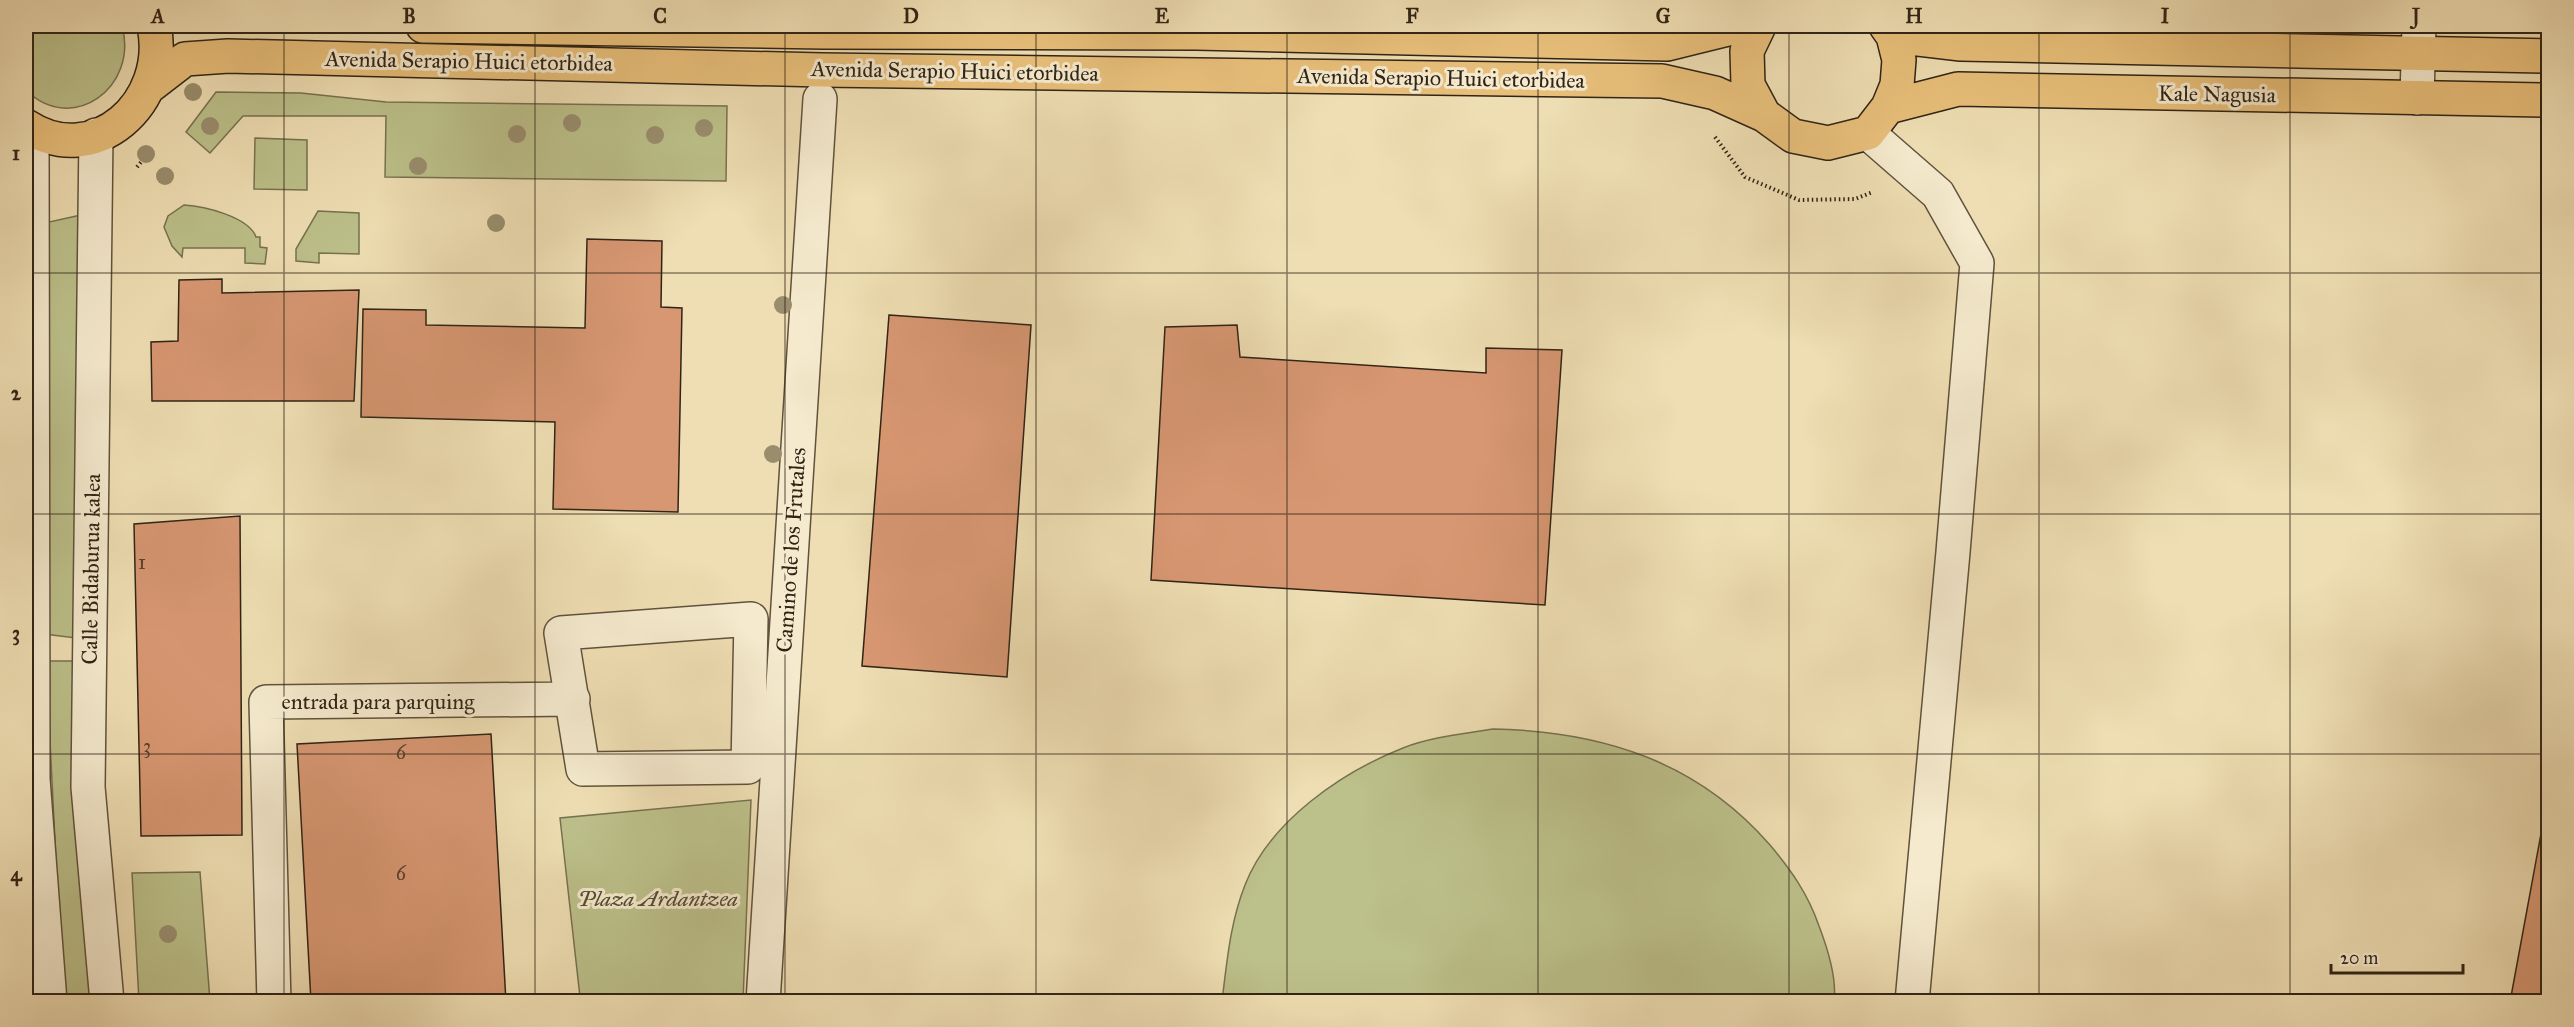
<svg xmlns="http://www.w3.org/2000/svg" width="2574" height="1027" font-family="'IM FELL Great Primer',serif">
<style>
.green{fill:#bcc08a;stroke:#767250;stroke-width:1.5}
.building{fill:#d79772;stroke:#302416;stroke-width:1.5}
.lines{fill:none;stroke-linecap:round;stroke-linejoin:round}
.minor-casing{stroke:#60523d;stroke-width:36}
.major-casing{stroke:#302416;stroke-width:36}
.path{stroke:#302416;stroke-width:4;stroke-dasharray:1.5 3;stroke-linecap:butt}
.minor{stroke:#f5eace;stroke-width:33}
.major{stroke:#e8bf7a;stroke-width:33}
.tree{fill:#998d6d}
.grid{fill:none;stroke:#302416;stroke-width:1.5;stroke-opacity:0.55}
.labels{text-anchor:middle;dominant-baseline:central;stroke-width:6;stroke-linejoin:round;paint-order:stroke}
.number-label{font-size:20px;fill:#5a412d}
.street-label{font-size:22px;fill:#302416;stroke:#f5eace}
.park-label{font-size:22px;font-style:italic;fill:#534b33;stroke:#f5eace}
.neatline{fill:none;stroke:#302416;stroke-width:2}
.grid-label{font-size:20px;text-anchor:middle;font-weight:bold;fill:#302416}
</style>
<rect width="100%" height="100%" fill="#efdeb3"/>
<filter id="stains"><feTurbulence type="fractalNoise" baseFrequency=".00333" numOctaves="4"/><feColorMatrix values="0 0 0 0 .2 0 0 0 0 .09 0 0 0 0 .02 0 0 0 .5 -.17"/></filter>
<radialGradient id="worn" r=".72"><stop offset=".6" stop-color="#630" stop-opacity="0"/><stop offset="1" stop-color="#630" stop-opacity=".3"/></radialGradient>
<path class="green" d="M 26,26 L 122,26 C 139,87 72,136 26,90 Z
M 216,92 L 301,93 L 386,102 L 727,106 L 726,181 L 385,177 L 386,116 L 243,116 L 210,153 L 186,132 Z
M 255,138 L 307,140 L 307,190 L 254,189 Z
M 184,205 C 204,206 249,217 256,237 L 260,237 L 260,247 L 267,248 L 265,264 L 245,263 L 245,248 L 183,248 L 182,257 L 172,246 L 164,227 L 168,216 Z
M 318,211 L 359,213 L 359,254 L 319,253 L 319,263 L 296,261 L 296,249 Z
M 81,215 L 76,638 L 44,634 L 49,222 Z
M 46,661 L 75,661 L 98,1001 L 63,1001 Z
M 1493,729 C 1601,731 1697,761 1770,845 C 1791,870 1808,894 1819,926 C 1827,947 1837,979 1834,1001 L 1222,1001 C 1227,962 1230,923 1245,885 C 1270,821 1342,772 1403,748 C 1431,737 1463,734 1493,729 Z
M 751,800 L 743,1001 L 548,1001 L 580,997 L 560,818 Z
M 200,872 L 210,1001 L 139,1001 L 132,873 Z"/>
<path class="building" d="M 587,239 L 662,241 L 661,307 L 682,308 L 678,512 L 553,509 L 555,422 L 361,417 L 363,309 L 426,310 L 426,325 L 585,328 Z
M 222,279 L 222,293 L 359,290 L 354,401 L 152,401 L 151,342 L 178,341 L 179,280 Z
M 889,315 L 1031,325 L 1007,677 L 862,666 Z
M 1237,325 L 1240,357 L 1486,373 L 1486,348 L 1562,350 L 1545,605 L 1151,580 L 1165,327 Z
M 240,516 L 242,835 L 141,836 L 134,524 Z
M 491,734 L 506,1002 L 311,1002 L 297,744 Z
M 2545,812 L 2548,812 L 2548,1002 L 2510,1002 Z"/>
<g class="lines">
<defs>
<path id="minor" d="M 2417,98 L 2419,26
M 32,130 L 33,779 L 50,1002
M 1868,133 L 1938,194 L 1977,263 L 1953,552 L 1912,1002
M 96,135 L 88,787 L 107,1002
M 751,619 L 748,767 L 583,769 L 561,633 Z
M 274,1002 L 266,702 L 573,699
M 763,1002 L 820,99"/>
<path id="major" d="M 423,26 L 824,32 L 1196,33 L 1667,44 L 1740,26
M 1759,26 L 1747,51 L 1748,85 L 1764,115 L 1793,136 L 1828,143 L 1868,133 L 1888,107 L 1897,85 L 1899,60 L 1893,36 L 1886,26
M 1893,36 L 1961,44 L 2548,56
M 150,86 L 185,59 L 228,56 L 822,70 L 1662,81 L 1715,93 L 1764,115
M 1888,107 L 1958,89 L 2548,100
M 26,126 C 95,171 170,102 154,26"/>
</defs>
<use href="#minor" class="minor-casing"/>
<use href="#major" class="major-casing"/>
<path class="path" d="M 1715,137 L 1745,177 L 1799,200 L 1855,199 L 1873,192
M 137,167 L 147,155"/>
<use href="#minor" class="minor"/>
<use href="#major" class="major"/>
</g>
<g class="tree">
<circle cx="193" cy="92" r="9"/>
<circle cx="572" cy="123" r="9"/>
<circle cx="210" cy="126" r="9"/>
<circle cx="704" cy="128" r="9"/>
<circle cx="517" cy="134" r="9"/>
<circle cx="655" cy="135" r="9"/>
<circle cx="146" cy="154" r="9"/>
<circle cx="418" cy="166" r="9"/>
<circle cx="165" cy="176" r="9"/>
<circle cx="496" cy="223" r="9"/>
<circle cx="783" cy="305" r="9"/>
<circle cx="773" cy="454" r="9"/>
<circle cx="168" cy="934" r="9"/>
</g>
<path class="grid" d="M 284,26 L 284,1002M 535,26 L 535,1002M 785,26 L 785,1002M 1036,26 L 1036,1002M 1287,26 L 1287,1002M 1538,26 L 1538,1002M 1789,26 L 1789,1002M 2039,26 L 2039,1002M 2290,26 L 2290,1002M 26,273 L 2548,273M 26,514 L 2548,514M 26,754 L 2548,754"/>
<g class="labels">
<g class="number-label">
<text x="142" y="562">1</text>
<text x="147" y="746">3</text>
<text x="401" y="752">6</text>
<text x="401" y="873">6</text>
</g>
<g class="street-label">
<text transform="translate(469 61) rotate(1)">Avenida Serapio Huici etorbidea</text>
<text transform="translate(955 71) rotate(1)">Avenida Serapio Huici etorbidea</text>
<text transform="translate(1441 78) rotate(1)">Avenida Serapio Huici etorbidea</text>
<text transform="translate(2217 94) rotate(1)">Kale Nagusia</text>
<text transform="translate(791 550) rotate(-86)">Camino de los Frutales</text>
<text transform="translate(91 569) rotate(-89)">Calle Bidaburua kalea</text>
<text x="378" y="701">entrada para parquing</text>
</g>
<g class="park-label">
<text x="658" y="898">Plaza Ardantzea</text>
</g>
</g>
<rect width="2574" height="1027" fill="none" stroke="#efdeb3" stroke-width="66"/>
<path d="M2331 964v9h132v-9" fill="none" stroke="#302416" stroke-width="3"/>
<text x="2340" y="964" font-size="18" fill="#302416" stroke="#f5eace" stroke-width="4.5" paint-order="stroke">20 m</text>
<rect x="33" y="33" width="2508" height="961" class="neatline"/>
<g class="grid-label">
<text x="158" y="23">A</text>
<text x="409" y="23">B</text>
<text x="660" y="23">C</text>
<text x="911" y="23">D</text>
<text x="1162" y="23">E</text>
<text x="1412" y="23">F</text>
<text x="1663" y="23">G</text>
<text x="1914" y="23">H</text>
<text x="2165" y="23">I</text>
<text x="2416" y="23">J</text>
<text x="16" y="160">1</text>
<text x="16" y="400">2</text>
<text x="16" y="640">3</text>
<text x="16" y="881">4</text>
</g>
<rect width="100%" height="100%" filter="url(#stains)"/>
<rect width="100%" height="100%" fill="url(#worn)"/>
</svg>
